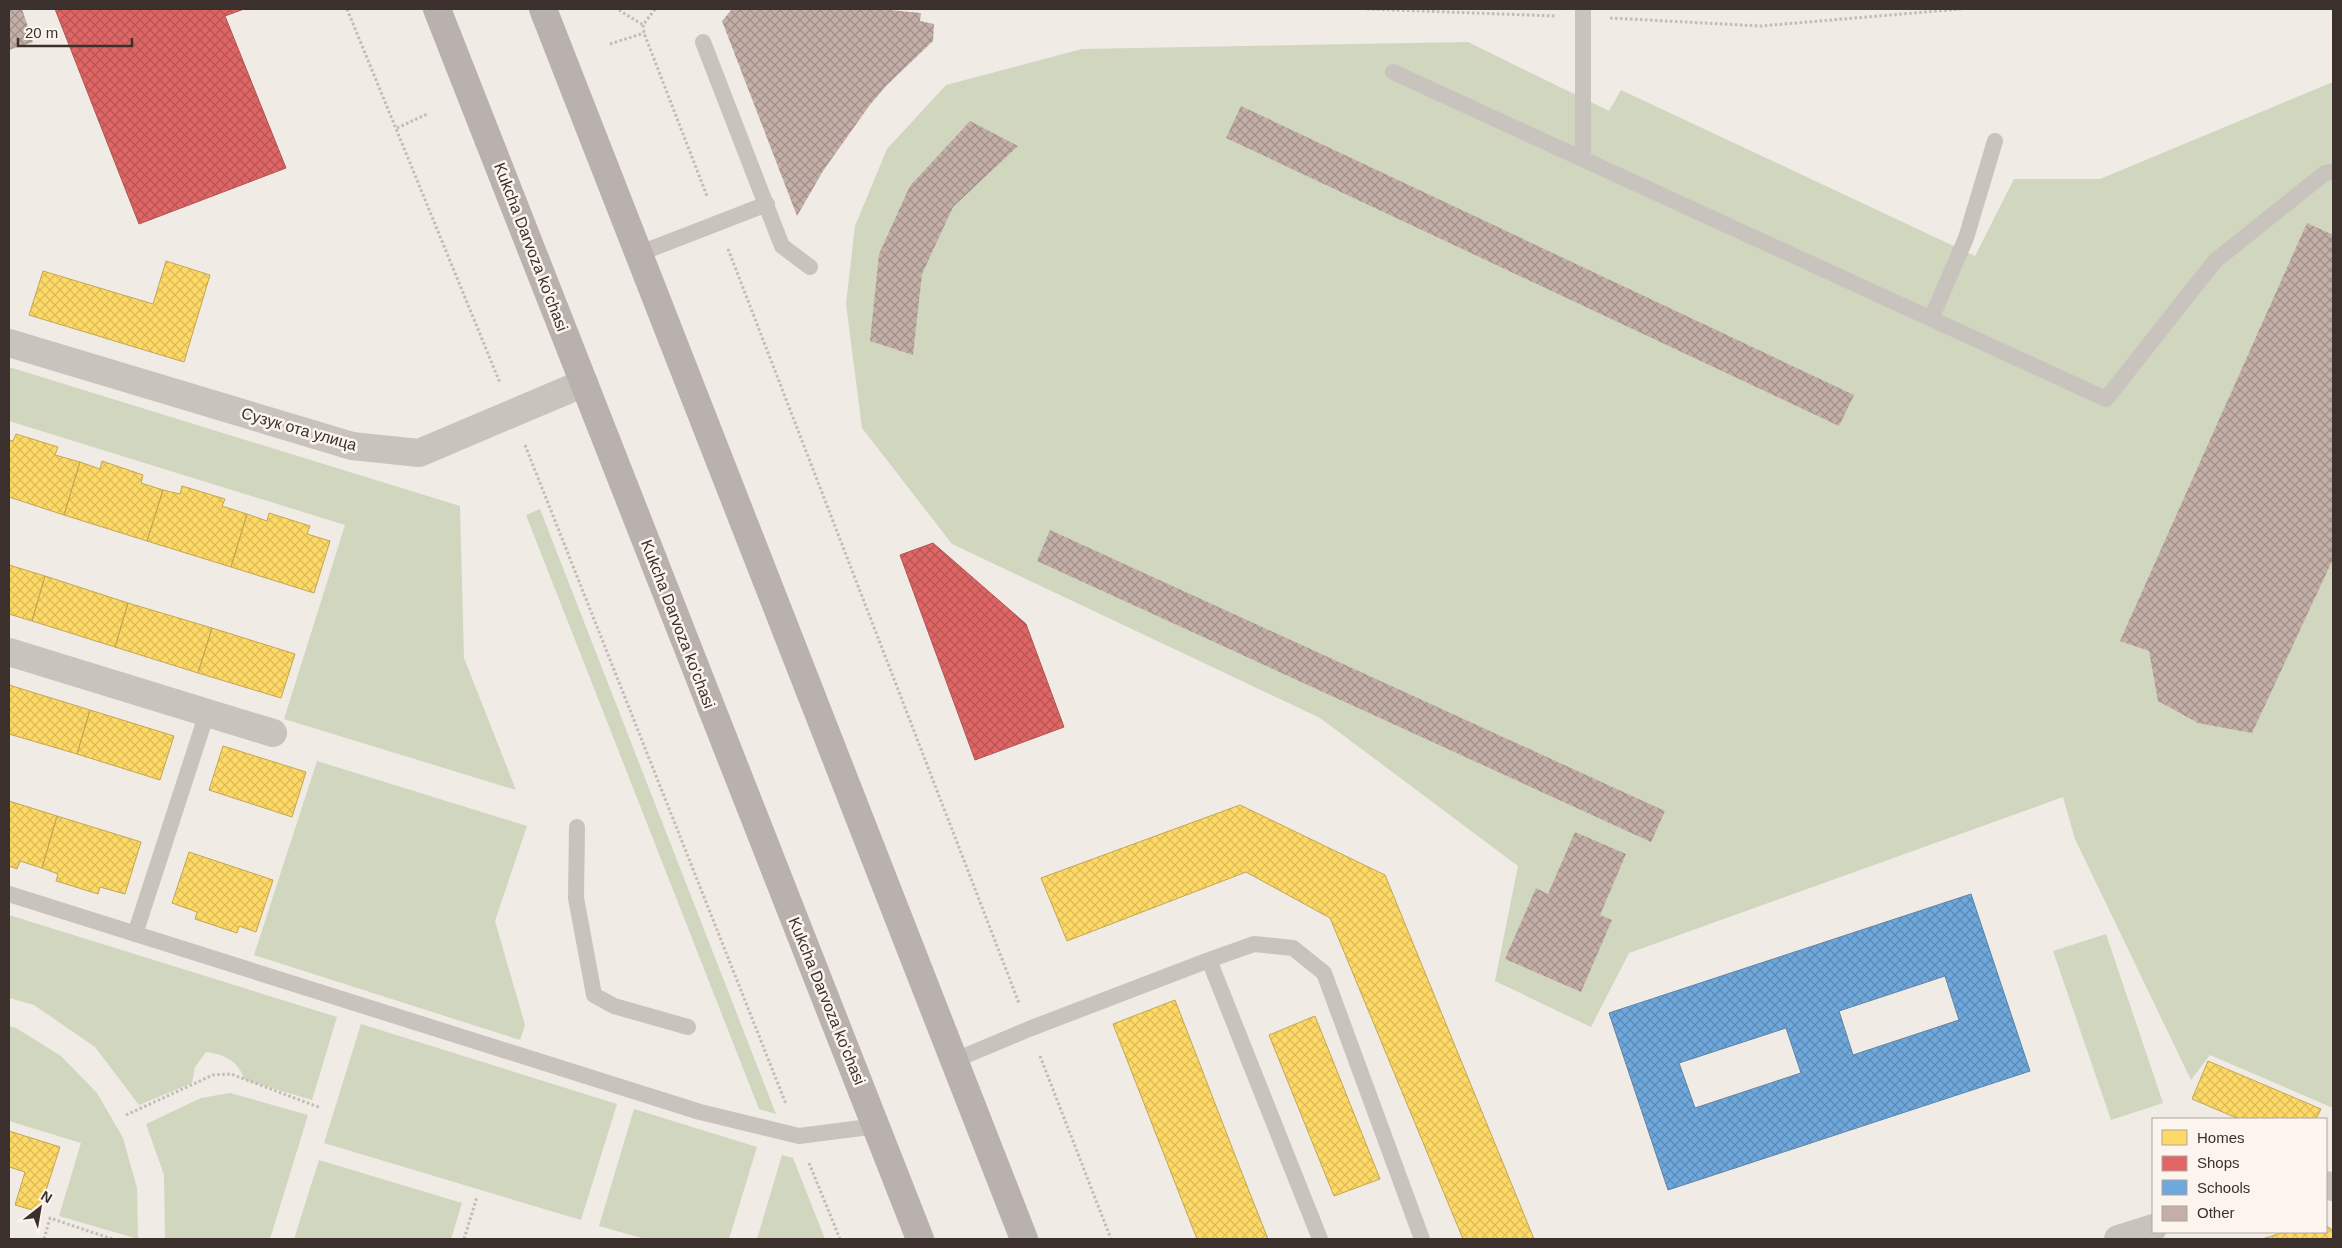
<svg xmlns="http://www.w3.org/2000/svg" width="2342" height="1248" font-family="Helvetica,sans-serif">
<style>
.grass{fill:#d1d6bf}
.homes{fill:url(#homes-cross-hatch);stroke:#c4a654}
.shops{fill:url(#shops-cross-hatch);stroke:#ae5654}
.schools{fill:url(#schools-cross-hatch);stroke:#5f84a7;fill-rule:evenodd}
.building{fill:url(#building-cross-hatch)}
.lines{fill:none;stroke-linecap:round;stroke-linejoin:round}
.path{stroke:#c2bbb6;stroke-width:3;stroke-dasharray:2.5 2.5;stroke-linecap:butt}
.service{stroke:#c9c3be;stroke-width:16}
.minor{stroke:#c9c3be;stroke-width:28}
.primary{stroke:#b8b1ad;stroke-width:28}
.labels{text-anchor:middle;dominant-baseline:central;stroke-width:5;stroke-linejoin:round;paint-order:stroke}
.street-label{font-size:16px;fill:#3b302b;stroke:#fbf5ee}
</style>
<defs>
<pattern id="homes-cross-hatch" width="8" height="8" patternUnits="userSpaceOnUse" patternTransform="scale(1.25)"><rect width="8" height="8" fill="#ffd966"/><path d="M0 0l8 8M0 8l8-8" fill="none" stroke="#dbbb59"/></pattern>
<pattern id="shops-cross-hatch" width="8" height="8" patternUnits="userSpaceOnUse" patternTransform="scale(1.25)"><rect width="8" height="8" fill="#e06666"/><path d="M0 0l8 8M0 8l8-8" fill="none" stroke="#b75454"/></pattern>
<pattern id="schools-cross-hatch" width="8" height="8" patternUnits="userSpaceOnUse" patternTransform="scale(1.25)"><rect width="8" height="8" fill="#6fa8dc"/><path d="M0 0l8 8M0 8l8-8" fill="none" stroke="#5c89b3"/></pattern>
<pattern id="building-cross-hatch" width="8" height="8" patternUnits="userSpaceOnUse" patternTransform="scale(1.25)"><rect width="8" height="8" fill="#c3afa7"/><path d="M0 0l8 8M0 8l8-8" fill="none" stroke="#a08f88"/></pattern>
</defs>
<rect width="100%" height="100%" fill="#f0ebe5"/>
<path class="grass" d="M 1468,42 L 1609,111 L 1621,90 L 1975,256 L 2014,179 L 2100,179 L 2333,82 L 2333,1108 L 2210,1055 L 2191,1080 L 2075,839 L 2063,797 L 1629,953 L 1591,1027 L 1495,981 L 1518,866 L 1320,718 L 952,544 L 862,428 L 846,304 L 855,226 L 887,149 L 946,85 L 1082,49 Z
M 9,367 L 460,506 L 464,658 L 516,790 L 284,719 L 345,525 L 9,421 Z
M 540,509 L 776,1114 L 759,1109 L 526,515 Z
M 317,761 L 527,826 L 495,921 L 525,1025 L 520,1040 L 254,955 Z
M 9,915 L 337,1017 L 312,1100 L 245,1080 C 237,1060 226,1055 206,1052 L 195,1067 L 192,1083 L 139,1105 L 95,1047 L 34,1005 L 9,998 Z
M 2106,934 L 2163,1103 L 2111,1120 L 2053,951 Z
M 361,1024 L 617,1104 L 581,1220 L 324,1143 Z
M 9,1026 L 16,1028 L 61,1056 L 97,1093 L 123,1138 L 137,1188 L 138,1239 L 59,1216 L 81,1143 L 9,1121 Z
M 230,1093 L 308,1115 L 270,1239 L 165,1239 L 164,1175 L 146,1124 L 201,1098 Z
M 634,1109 L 757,1147 L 729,1239 L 645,1239 L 599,1226 Z
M 782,1155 L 793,1158 L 825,1239 L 757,1239 Z
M 319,1160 L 462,1203 L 451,1239 L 294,1239 Z"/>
<path class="homes" d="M 166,261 L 210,275 L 184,362 L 29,315 L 43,271 L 153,304 Z
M 16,434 L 58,447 L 55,455 L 80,462 L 64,515 L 9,497 L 9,440 L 13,441 Z
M 102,461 L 143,475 L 141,483 L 163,490 L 147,541 L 64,515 L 80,462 L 100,469 Z
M 182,486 L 225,499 L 222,506 L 247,514 L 231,567 L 147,541 L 163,490 L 180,494 Z
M 269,513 L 310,526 L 307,534 L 330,541 L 314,593 L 231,567 L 247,514 L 267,521 Z
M 9,565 L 45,576 L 32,621 L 9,614 Z
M 45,576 L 128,603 L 115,647 L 32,621 Z
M 128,603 L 212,628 L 198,673 L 115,647 Z
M 212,628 L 295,654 L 281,698 L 198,673 Z
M 9,685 L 90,710 L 77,754 L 9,734 Z
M 90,710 L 174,736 L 160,780 L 77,754 Z
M 223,746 L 306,772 L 292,817 L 209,790 Z
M 9,801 L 57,816 L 42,868 L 20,861 L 17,869 L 9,866 Z
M 1240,805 L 1385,875 L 1534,1239 L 1463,1239 L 1330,918 L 1246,872 L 1067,941 L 1041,878 Z
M 57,816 L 141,842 L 125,894 L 100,887 L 98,894 L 56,881 L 58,874 L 42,868 Z
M 189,852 L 273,880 L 256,932 L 239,926 L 237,933 L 195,919 L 197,912 L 172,903 Z
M 1175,1000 L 1245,1181 L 1268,1239 L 1197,1239 L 1113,1024 Z
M 1315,1016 L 1380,1179 L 1334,1196 L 1269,1035 Z
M 2208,1061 L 2321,1109 L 2316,1119 L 2239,1119 L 2192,1099 Z
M 9,1131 L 60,1147 L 39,1212 L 15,1205 L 25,1172 L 9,1167 Z
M 2326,1226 L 2333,1230 L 2333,1239 L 2262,1239 L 2285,1232 L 2326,1232 Z"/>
<path class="shops" d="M 55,9 L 244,9 L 225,16 L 286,168 L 139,224 Z
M 933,543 L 1026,624 L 1064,727 L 975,760 L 900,555 Z"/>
<path class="schools" d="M 1971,894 L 2030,1071 L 1668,1190 L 1609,1013 ZM 1945,976 L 1959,1020 L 1853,1055 L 1839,1011 ZM 1786,1028 L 1801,1073 L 1695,1108 L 1679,1063 Z"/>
<path class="building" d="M 9,9 L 22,9 L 33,42 L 9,50 Z
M 732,9 L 880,9 L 921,13 L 920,21 L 934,24 L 933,41 L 886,86 L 869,106 L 823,171 L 797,216 L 722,21 Z
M 1241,106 L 1854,395 L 1839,426 L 1226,138 Z
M 970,121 L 1018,146 L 953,207 L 922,274 L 913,355 L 870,341 L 879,254 L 910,186 Z
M 2307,223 L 2333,235 L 2333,559 L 2252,733 L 2198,723 L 2158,701 L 2149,651 L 2120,641 Z
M 1050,530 L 1665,811 L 1651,842 L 1037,561 Z
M 1575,832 L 1626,854 L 1600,915 L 1612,920 L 1581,992 L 1505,959 L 1536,888 L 1548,894 Z"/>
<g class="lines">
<path class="path" d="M 347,9 L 500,383
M 655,9 L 643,25 L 644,33 L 707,196
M 1367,9 L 1556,16
M 619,10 L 643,25
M 1610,18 L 1761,26 L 1961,9
M 610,44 L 644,33
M 397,128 L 427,114
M 728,249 L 1019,1003
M 525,445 L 786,1104
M 1040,1056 L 1111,1239
M 126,1115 L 213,1075 L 231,1074 L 321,1108
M 809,1163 L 840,1239
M 44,1239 L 50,1218 L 112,1239
M 464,1239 L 477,1197"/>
<path class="service" d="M 703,42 L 782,246 L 810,267
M 1393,72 L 2106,399 L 2215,261 L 2325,173 L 2333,172
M 1583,159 L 1583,9
M 638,254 L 767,204
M 1931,319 L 1966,238 L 1995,141
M 577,827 L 576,898 L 594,995 L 614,1006 L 688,1027
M 9,894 L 700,1112 L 799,1136 L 877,1126
M 135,934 L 207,713
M 1209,960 L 1254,944 L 1293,948 L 1324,973 L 1422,1239
M 953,1061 L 1029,1029 L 1209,960 L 1320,1239"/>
<path class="minor" d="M 9,343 L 352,446 L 419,453 L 584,383
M 9,652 L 273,733
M 2326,1185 L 2333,1187
M 2118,1239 L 2153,1228"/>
<path class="primary" d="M 437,9 L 920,1239
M 543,9 L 1024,1239"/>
</g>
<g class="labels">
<g class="street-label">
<text transform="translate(531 247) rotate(69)">Kukcha Darvoza ko'chasi</text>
<text transform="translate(299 429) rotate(16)">Сузук ота улица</text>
<text transform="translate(678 624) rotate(69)">Kukcha Darvoza ko'chasi</text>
<text transform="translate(827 1001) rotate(68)">Kukcha Darvoza ko'chasi</text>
</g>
</g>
<rect width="2342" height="1248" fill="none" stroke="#3b302b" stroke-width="20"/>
<rect x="2152" y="1118" width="175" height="115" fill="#fbf5ee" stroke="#aea6a0"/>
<rect x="2162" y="1130" width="25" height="15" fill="#ffd966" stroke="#aea6a0"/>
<text x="2197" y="1143" font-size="15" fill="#3b302b">Homes</text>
<rect x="2162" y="1156" width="25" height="15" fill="#e06666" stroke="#aea6a0"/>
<text x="2197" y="1168" font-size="15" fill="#3b302b">Shops</text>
<rect x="2162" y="1180" width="25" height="15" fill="#6fa8dc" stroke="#aea6a0"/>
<text x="2197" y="1193" font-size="15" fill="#3b302b">Schools</text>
<rect x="2162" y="1206" width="25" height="15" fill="#c3afa7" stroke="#aea6a0"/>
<text x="2197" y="1218" font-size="15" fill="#3b302b">Other</text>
<g transform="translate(40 1208) rotate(31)" stroke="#fbf5ee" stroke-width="4" paint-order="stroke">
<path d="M0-4L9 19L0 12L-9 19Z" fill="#3b302b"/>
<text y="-8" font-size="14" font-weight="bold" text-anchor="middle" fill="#3b302b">N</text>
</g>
<path d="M18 38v8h114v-8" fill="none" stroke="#3b302b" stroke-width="2.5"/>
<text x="25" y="38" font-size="15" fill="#3b302b" stroke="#fbf5ee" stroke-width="4" paint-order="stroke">20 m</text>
</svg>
